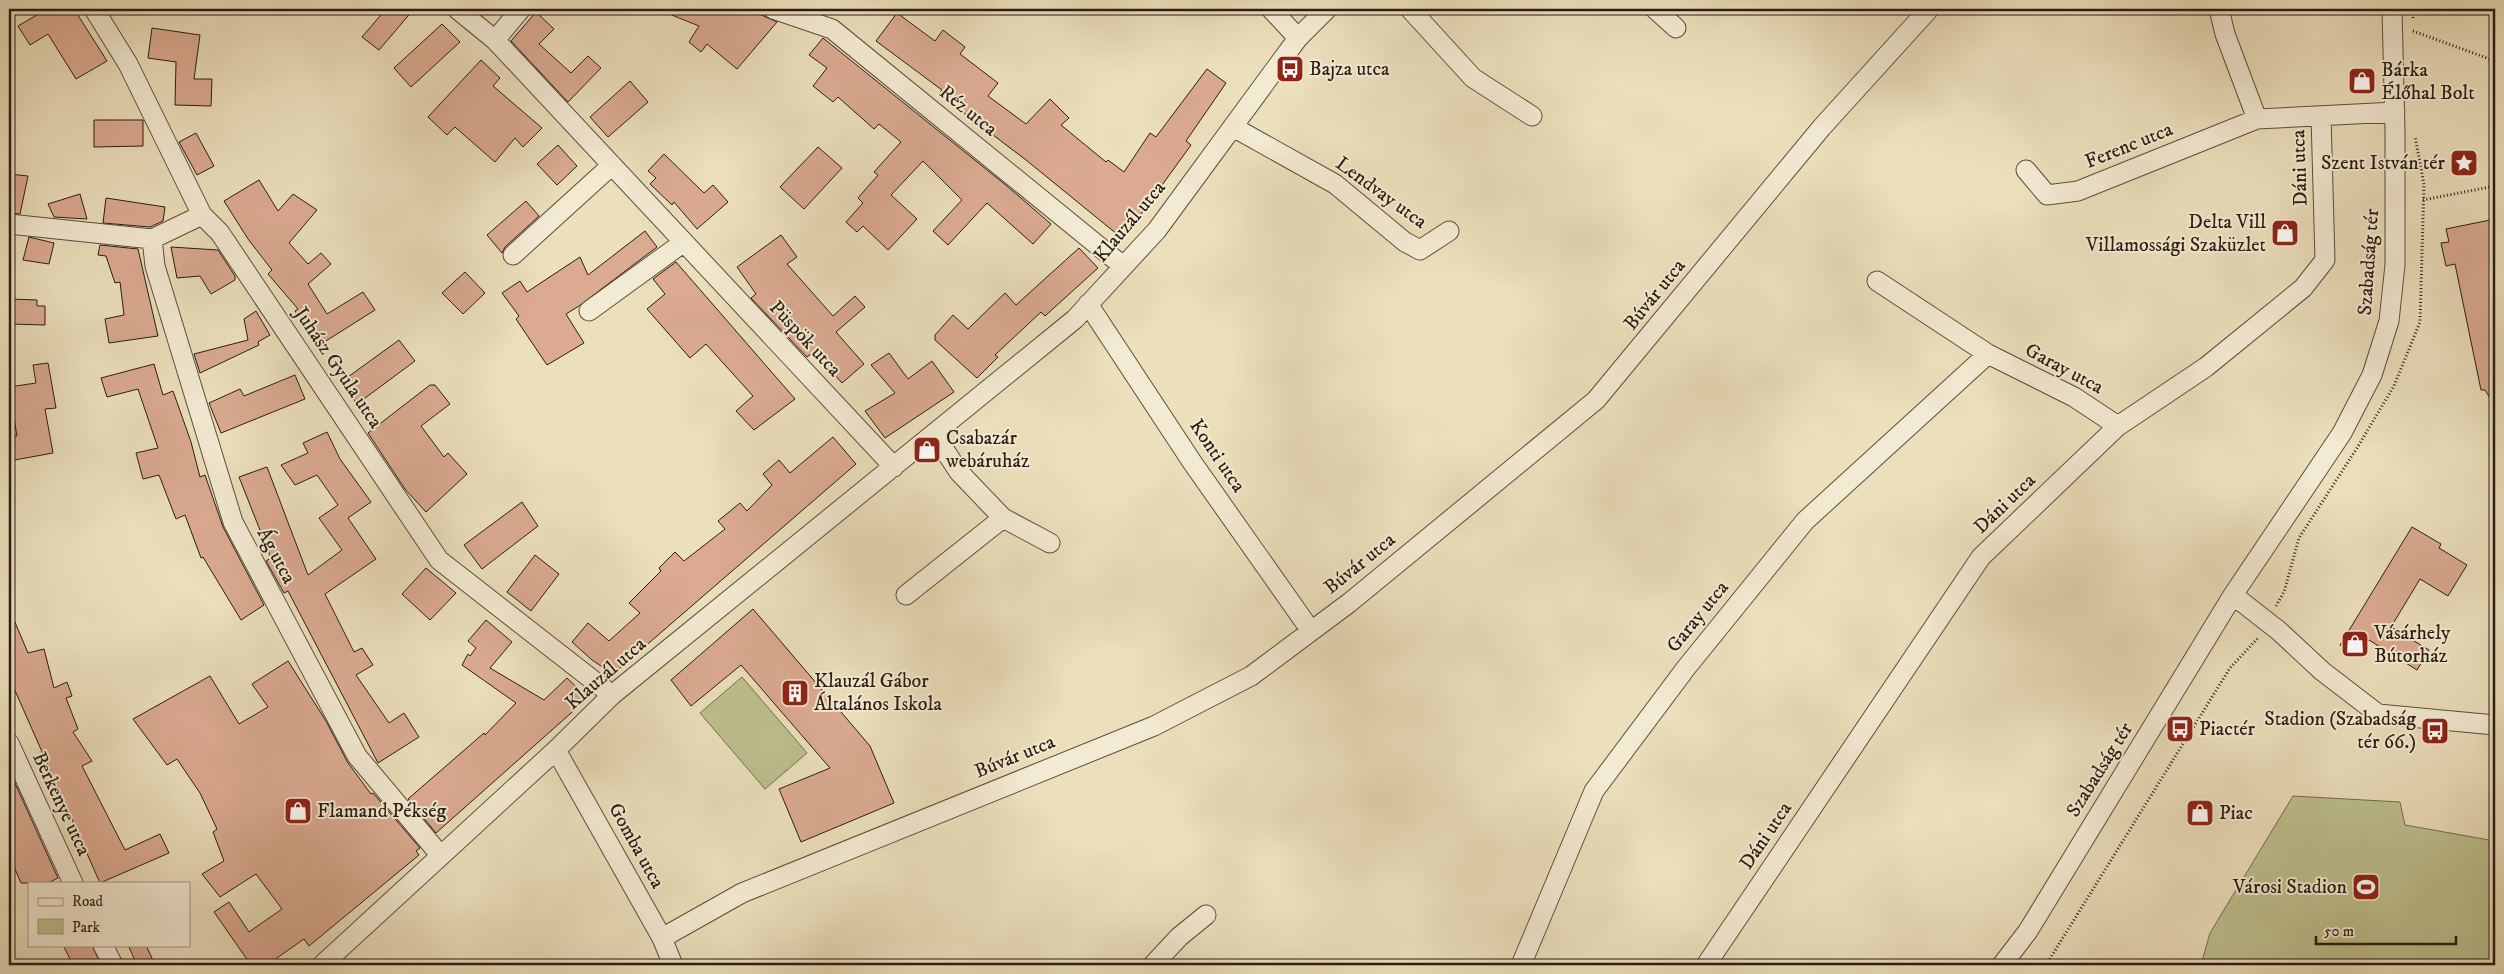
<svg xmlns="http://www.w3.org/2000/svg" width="2504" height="974" font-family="'IM FELL DW Pica',serif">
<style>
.green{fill:#bdc08d;stroke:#736e50}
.building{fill:#dbaa91;stroke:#291d12}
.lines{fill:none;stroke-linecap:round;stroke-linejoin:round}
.minor-casing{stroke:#5a4e3c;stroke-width:21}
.path{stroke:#291d12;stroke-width:3;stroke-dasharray:1 2.5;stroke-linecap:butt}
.minor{stroke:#f3ead3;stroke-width:19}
.labels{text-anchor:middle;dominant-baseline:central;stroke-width:4;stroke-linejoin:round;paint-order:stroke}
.poi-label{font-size:20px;fill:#291d12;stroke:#f3ead3;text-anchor:start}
.street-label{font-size:20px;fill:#291d12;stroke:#f3ead3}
</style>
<rect width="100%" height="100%" fill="#ecdfbc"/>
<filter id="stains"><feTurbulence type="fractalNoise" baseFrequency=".004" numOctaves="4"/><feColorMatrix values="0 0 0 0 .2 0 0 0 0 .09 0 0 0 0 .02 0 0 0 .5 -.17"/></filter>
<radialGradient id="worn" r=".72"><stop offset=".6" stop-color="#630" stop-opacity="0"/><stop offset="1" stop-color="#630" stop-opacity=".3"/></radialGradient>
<path class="green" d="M 742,677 L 807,753 L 765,789 L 700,713 Z
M 2293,796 L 2400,802 L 2405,825 L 2495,841 L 2495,965 L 2201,965 L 2210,933 Z"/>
<path class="building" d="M 47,9 L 74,9 L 107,61 L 76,79 L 48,34 L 30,45 L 18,26 Z
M 386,9 L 414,9 L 379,50 L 362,37 Z
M 657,9 L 748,9 L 777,22 L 737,69 L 707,44 L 701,52 L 689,42 L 699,26 Z
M 536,12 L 554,29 L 539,44 L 571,73 L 588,56 L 601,68 L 568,102 L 511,41 Z
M 897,13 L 935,41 L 943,30 L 965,47 L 960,54 L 998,83 L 988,96 L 1026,124 L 1050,99 L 1069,118 L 1061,125 L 1106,162 L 1108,160 L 1124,172 L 1150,133 L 1156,137 L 1207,69 L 1226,83 L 1186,141 L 1191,145 L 1123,239 L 1026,160 L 939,94 L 942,90 L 876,41 Z
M 442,24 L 460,42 L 411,87 L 394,68 Z
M 152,28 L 200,35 L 194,79 L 212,79 L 211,106 L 175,105 L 176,62 L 148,58 Z
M 823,38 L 1007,186 L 1051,224 L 1033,244 L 987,203 L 948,245 L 933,231 L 962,200 L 923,161 L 891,195 L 917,219 L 888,250 L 863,226 L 857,232 L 846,222 L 863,203 L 858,198 L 878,175 L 874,172 L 901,142 L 879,124 L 874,129 L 838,97 L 833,102 L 813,86 L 827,68 L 809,55 Z
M 481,60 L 500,78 L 493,86 L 542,128 L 523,147 L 515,138 L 495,162 L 455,127 L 447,135 L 428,117 Z
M 630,81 L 648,102 L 608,137 L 590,117 Z
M 94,120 L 143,120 L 143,146 L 94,147 Z
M 196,133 L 214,166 L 197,175 L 179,142 Z
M 558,145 L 577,166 L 557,185 L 537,164 Z
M 818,147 L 842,168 L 804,209 L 780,187 Z
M 664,154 L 704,193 L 713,185 L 728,202 L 697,229 L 674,202 L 672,205 L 650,184 L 656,178 L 648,171 Z
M 9,174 L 28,176 L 20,214 L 9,213 Z
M 259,180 L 278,211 L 293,194 L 317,210 L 289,243 L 308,264 L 321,253 L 331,264 L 308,284 L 327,314 L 363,292 L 375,310 L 318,346 L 295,311 L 298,309 L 268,274 L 272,270 L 248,239 L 224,201 Z
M 80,194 L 87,219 L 54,217 L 48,204 Z
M 106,198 L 165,207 L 163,221 L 150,227 L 103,223 Z
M 526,201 L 539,216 L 505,247 L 502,253 L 487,235 Z
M 2495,219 L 2495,406 L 2485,390 L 2481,390 L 2455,264 L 2446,266 L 2441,243 L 2449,242 L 2446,229 Z
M 645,231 L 657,247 L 579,306 L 566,314 L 584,343 L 547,365 L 516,319 L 519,316 L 502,293 L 520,281 L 527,292 L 580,257 L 588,275 Z
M 781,235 L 797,257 L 787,264 L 833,316 L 855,296 L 865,307 L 836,332 L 864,364 L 842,383 L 814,352 L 807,357 L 751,298 L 756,294 L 737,267 Z
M 29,237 L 54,243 L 49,264 L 23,260 Z
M 100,245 L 138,249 L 158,336 L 109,343 L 105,319 L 124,315 L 120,282 L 115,283 L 106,256 L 98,255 Z
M 171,247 L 218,250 L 235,276 L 235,280 L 211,294 L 200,276 L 177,278 Z
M 1079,248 L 1098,268 L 1045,316 L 1041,312 L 995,355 L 998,357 L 977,378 L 935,340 L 935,335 L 953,315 L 968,329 L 1005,293 L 1016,305 Z
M 676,262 L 795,399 L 754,430 L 736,411 L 753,396 L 706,344 L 690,358 L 647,309 L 665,294 L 653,279 Z
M 465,272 L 485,293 L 463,314 L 442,293 Z
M 9,299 L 37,300 L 37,306 L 45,306 L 45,325 L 9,324 Z
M 256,311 L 270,335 L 258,342 L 259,345 L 200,373 L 194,354 L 248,340 L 244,319 Z
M 399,340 L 415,361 L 357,404 L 341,382 Z
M 889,353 L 908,379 L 932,361 L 954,392 L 885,438 L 865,411 L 895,393 L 871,365 Z
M 48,363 L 56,408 L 45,409 L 53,453 L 9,461 L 9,437 L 17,436 L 9,387 L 36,383 L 33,365 Z
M 154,364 L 163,395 L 173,391 L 191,442 L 200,477 L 205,475 L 223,527 L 264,605 L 241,620 L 203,557 L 201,558 L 185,515 L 176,519 L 159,475 L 143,479 L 136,453 L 158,448 L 138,389 L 107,397 L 101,378 Z
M 295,375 L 305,399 L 221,433 L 209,403 L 240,389 L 244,396 Z
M 430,385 L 435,385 L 450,404 L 421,426 L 444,457 L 448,453 L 467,474 L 426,512 L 405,489 L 368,433 Z
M 327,432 L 340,459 L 371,502 L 348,518 L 376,559 L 325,594 L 354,652 L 362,648 L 373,665 L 356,675 L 389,723 L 404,713 L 419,737 L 378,763 L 288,591 L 284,593 L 266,561 L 271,558 L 239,477 L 267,467 L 308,575 L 342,550 L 319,518 L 338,505 L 317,475 L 295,485 L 281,465 L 308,453 L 303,443 Z
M 833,437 L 856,464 L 613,674 L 592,660 L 572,642 L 588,623 L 609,641 L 640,613 L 629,603 L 661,571 L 659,568 L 675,552 L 684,561 L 725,529 L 718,521 L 740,503 L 747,511 L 772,485 L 763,474 L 779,460 L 790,473 Z
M 522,502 L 538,526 L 482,569 L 464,545 Z
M 2412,527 L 2441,544 L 2439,548 L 2467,565 L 2448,596 L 2420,579 L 2391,627 L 2429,650 L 2417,670 L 2369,640 L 2359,656 L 2340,645 Z
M 535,555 L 559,574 L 531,611 L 507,592 Z
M 426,568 L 456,593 L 430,620 L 402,594 Z
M 9,608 L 28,653 L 44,649 L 54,688 L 67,682 L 72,696 L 66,698 L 78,729 L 73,732 L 92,761 L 82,766 L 125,850 L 160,834 L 169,853 L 100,883 L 9,677 Z
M 753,609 L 870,746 L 894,803 L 801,842 L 779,789 L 830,768 L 741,665 L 691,706 L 671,680 Z
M 486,620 L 512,642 L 490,668 L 544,700 L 567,678 L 588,698 L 436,833 L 408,799 L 484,733 L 485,735 L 516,703 L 462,665 L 468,654 L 470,656 L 476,648 L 468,641 Z
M 288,661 L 326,721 L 348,763 L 371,794 L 373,793 L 420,848 L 416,851 L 419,855 L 309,946 L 304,939 L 267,965 L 251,965 L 214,912 L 229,902 L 249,932 L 282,909 L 256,874 L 220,897 L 202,874 L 224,861 L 213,832 L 217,829 L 200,793 L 177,759 L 167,765 L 133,719 L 210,676 L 239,724 L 268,707 L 252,684 Z
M 9,770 L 58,878 L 48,883 L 21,883 L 9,855 Z
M 63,945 L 92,945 L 101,965 L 73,965 Z
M 128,945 L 146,945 L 155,965 L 137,965 Z"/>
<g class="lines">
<defs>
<path id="minor" d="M 94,9 L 128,64 L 202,215 L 220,233 L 439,560 L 612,695
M 457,9 L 495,40 L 894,467
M 773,9 L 832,29 L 1123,266
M 1271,9 L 1298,38
M 1410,9 L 1473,78 L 1532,116
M 1655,9 L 1676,28
M 2219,9 L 2225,34 L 2257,119
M 495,40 L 521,9
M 1233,127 L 1335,184 L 1405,242 L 1420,250 L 1449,231
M 2026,170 L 2047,195 L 2078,191 L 2257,119 L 2395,112
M 202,215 L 152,239 L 155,266 L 233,522 L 357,756 L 441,856
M 9,224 L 152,239
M 513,255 L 612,165
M 1877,281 L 1988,354 L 2074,397 L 2118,426
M 1088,304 L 1192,462 L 1311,631
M 589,311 L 684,242
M 934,434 L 959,472 L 1003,518 L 1050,543
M 906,595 L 1003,518
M 2233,595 L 2279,631 L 2322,671 L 2378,714 L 2495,725
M 9,743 L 73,883
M 556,750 L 662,938 L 673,965
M 662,938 L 742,893 L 1154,726 L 1251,676 L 1349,603 L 1596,400 L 1822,127 L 1929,9
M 103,945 L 113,965
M 322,965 L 556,750 L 612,695 L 1075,319 L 1157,230 L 1298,38 L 1327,9
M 1153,965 L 1179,937 L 1206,915
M 1521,965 L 1594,791 L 1686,668 L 1805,521 L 1988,354
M 1706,965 L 1981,557 L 2118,426 L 2206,367 L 2303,288 L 2325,260 L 2321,116
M 2002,965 L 2028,931 L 2233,595 L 2342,433 L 2372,375 L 2389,321 L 2395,265 L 2395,132 L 2392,9"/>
</defs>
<use href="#minor" class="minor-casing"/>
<path class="path" d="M 2413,18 L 2413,9
M 2413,31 L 2495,61
M 2423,200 L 2495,186
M 2276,606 L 2284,592 L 2299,538 L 2357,448 L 2394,386 L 2420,322 L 2424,185 L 2415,136
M 2046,965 L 2230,668 L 2259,637"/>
<use href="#minor" class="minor"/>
</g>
<defs>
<symbol id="bus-square" viewBox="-11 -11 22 22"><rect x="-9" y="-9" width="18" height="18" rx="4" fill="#8f2418" stroke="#f3ead3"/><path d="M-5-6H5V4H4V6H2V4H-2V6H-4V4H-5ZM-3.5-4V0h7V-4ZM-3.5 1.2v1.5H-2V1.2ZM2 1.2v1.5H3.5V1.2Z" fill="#fff"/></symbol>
<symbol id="shop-square" viewBox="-11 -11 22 22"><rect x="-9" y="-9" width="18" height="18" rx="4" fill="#8f2418" stroke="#f3ead3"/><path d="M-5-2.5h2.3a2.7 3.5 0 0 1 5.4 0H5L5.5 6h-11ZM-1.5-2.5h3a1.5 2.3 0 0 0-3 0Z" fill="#fff"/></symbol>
<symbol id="sight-square" viewBox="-11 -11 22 22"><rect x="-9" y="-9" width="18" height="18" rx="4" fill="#8f2418" stroke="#f3ead3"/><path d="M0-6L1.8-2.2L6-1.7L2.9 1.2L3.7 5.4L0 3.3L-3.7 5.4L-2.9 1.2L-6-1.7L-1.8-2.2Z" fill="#fff"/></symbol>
<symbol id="building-square" viewBox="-11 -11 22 22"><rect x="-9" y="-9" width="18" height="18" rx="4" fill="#8f2418" stroke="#f3ead3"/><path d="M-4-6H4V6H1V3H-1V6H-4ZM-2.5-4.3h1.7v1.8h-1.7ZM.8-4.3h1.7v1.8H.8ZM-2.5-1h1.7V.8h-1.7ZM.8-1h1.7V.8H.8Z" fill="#fff"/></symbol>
<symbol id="stadium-square" viewBox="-11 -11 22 22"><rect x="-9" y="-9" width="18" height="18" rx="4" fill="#8f2418" stroke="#f3ead3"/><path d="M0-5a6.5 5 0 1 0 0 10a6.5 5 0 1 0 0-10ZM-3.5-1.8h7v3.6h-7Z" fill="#fff"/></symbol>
</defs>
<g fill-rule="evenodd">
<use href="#bus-square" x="1274" y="53" width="32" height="32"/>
<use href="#shop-square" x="2346" y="65" width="32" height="32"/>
<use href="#sight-square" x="2448" y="147" width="32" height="32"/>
<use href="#shop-square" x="2269" y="217" width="32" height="32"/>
<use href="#shop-square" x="911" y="434" width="32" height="32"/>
<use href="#shop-square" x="2339" y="628" width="32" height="32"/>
<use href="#building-square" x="779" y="677" width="32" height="32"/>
<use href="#bus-square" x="2164" y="713" width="32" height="32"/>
<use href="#bus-square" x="2419" y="715" width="32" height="32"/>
<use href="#shop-square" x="282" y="795" width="32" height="32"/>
<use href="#shop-square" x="2184" y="797" width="32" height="32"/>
<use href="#stadium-square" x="2350" y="871" width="32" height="32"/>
</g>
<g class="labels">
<g class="poi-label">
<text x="1309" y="69">Bajza utca</text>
<text x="2381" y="70">Bárka<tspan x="2381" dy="23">Élőhal Bolt</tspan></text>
<text x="2445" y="163" text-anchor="end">Szent István tér</text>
<text x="2266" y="222" text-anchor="end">Delta Vill<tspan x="2266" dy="23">Villamossági Szaküzlet</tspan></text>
<text x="946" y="438">Csabazár<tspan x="946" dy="23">webáruház</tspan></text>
<text x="2374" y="633">Vásárhely<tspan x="2374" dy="23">Bútorház</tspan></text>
<text x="814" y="681">Klauzál Gábor<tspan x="814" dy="23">Általános Iskola</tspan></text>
<text x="2416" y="719" text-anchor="end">Stadion (Szabadság<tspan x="2416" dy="23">tér 66.)</tspan></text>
<text x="2199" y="729">Piactér</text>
<text x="317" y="811">Flamand Pékség</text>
<text x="2219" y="813">Piac</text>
<text x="2347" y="887" text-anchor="end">Városi Stadion</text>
</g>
<g class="street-label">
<text transform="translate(968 111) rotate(39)">Réz utca</text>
<text transform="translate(2129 146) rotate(-22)">Ferenc utca</text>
<text transform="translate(2300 168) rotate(-92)">Dáni utca</text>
<text transform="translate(1381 193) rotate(36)">Lendvay utca</text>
<text transform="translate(1130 222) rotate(-50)">Klauzál utca</text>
<text transform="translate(2369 262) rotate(-86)">Szabadság tér</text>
<text transform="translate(1655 295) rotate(-51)">Búvár utca</text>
<text transform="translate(805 339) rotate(47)">Püspök utca</text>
<text transform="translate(338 368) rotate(56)">Juhász Gyula utca</text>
<text transform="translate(2064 369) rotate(28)">Garay utca</text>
<text transform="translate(1217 456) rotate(56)">Konti utca</text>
<text transform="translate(2005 504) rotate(-44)">Dáni utca</text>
<text transform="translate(276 556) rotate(62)">Ág utca</text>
<text transform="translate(1360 564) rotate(-39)">Búvár utca</text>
<text transform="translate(1698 617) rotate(-51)">Garay utca</text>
<text transform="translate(606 674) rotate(-41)">Klauzál utca</text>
<text transform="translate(1015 757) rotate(-22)">Búvár utca</text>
<text transform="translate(2100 770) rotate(-58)">Szabadság tér</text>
<text transform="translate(61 804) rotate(65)">Berkenye utca</text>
<text transform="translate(1766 836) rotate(-56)">Dáni utca</text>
<text transform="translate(636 846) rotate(61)">Gomba utca</text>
</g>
</g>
<rect width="2504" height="974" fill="none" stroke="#ecdfbc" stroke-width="30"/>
<rect x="10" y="10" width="2484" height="954" fill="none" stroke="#291d12" stroke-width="2.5"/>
<rect x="15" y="15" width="2474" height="944" fill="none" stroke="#291d12"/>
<rect x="28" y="882" width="162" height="65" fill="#f3ead3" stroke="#a29886"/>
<rect x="38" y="898" width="25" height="8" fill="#f3ead3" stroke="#a29886"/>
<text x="72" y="906" font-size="15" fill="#291d12">Road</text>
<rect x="38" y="919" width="25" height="15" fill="#bdc08d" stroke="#a29886"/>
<text x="72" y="932" font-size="15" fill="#291d12">Park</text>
<path d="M2316 936v8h140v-8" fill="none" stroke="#291d12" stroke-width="2.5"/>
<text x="2324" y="936" font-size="15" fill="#291d12" stroke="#f3ead3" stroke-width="4" paint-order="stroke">50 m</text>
<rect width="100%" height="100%" filter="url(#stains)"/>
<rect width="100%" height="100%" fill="url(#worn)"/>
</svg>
